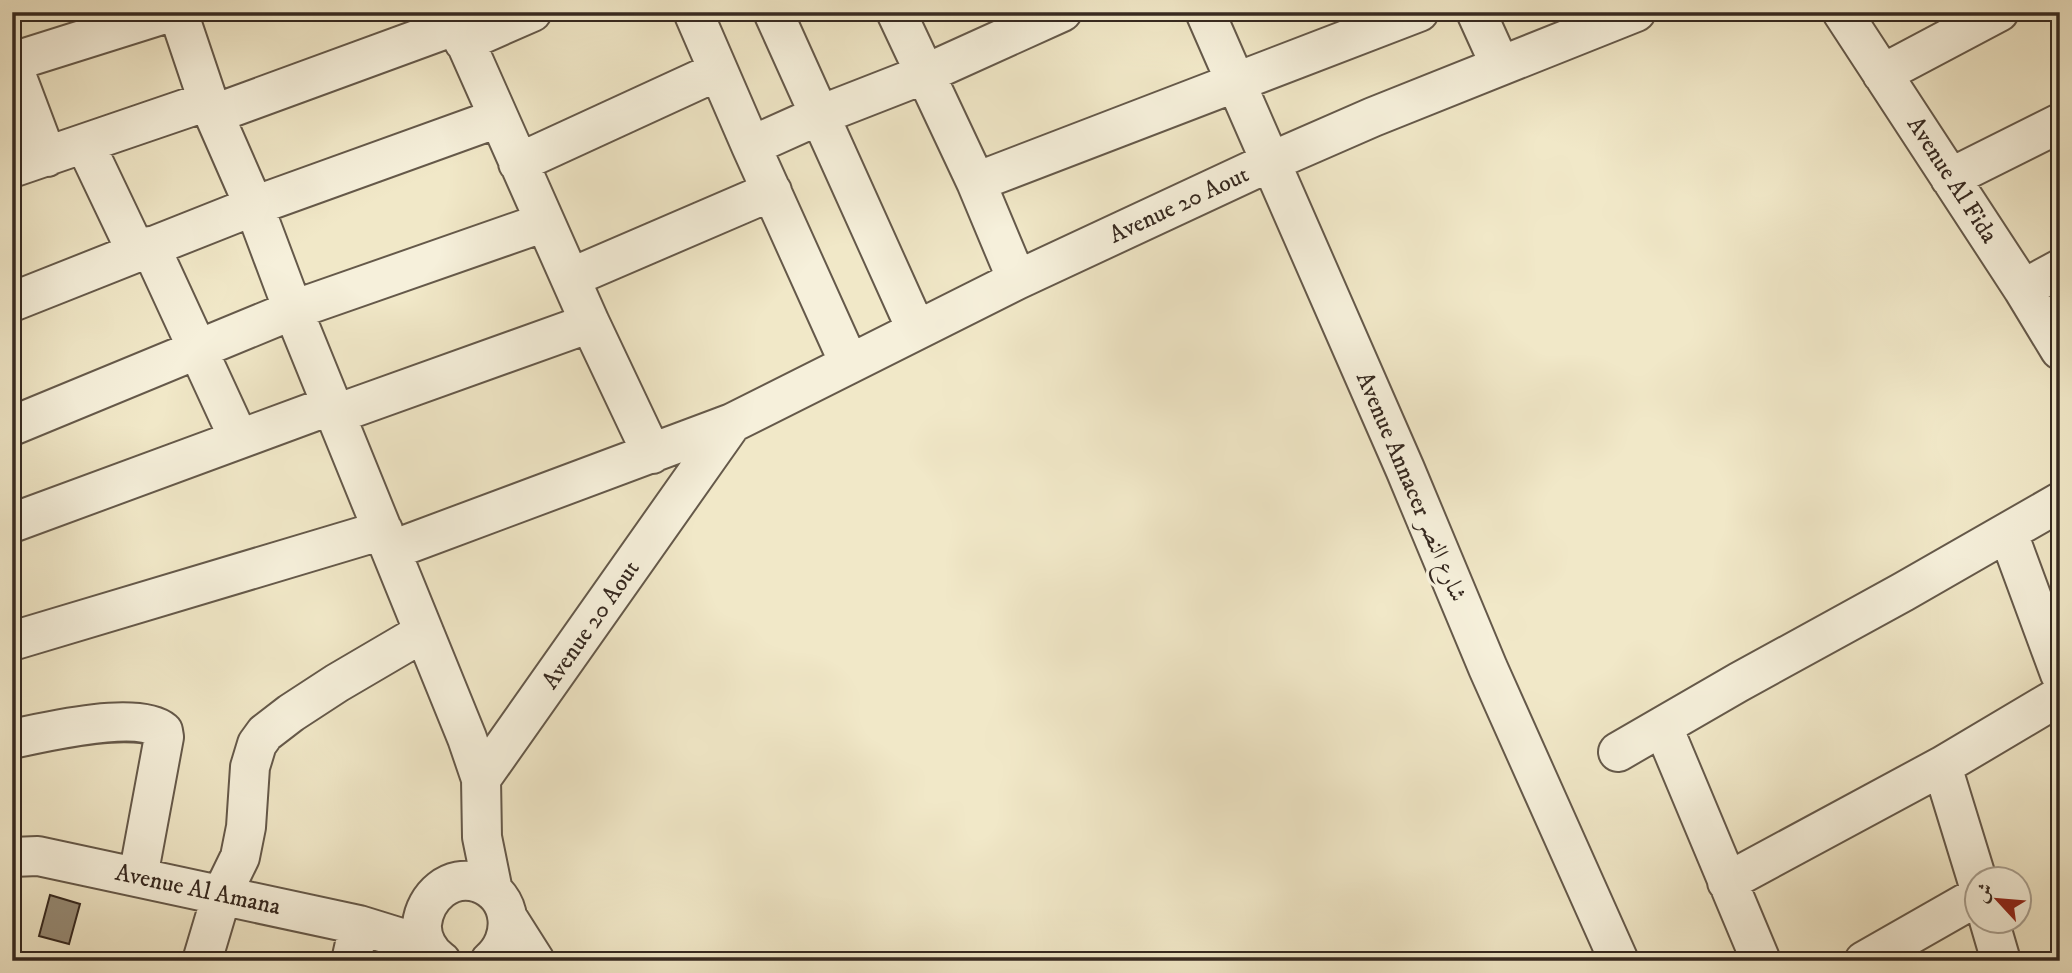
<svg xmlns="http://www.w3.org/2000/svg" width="2072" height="973" font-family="'IM FELL DW Pica',Amiri,serif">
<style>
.building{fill:#978c77;stroke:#362920;stroke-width:2}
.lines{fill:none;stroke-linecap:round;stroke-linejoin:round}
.street-casing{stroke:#65594a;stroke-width:42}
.street{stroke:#f6f0db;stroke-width:38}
.labels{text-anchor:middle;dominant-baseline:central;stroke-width:6;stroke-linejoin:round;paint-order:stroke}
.street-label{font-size:24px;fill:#362920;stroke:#f6f0db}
</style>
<rect width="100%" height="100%" fill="#f1e8c8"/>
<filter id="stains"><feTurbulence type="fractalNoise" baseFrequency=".00286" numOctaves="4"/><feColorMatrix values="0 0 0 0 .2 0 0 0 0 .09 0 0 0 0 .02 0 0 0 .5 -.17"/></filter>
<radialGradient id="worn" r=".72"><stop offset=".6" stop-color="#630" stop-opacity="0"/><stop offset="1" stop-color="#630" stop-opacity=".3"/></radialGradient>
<path class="building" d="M 50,895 L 80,904 L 69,944 L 39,936 Z"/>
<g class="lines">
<defs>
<path id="street" d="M 178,12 L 208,101 L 254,206 L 293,310 L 467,738 L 481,779
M 452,12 L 590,323 L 652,454
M 693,12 L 751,146 L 849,363
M 773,12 L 916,329
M 896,12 L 976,182 L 1017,280
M 1205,12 L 1405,469 L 1488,668 L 1619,961
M 1476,12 L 1500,65
M 1842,12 L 2023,289 L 2060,350
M 464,42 L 532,12
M 12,62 L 171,12
M 12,64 L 47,157
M 1882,74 L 1999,12
M 214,114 L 457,25
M 85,144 L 136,251
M 751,146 L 820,115 L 925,74 L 1062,12
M 518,163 L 718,71
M 12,168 L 208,101
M 1950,178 L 2060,123
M 976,182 L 1419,12
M 150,246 L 239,439
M 570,278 L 772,191
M 2023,289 L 2060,269
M 12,302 L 254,206 L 498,118
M 336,414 L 590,323
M 12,426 L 293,310 L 545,222
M 12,523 L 332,405
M 2008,533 L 2060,674
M 392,550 L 732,423 L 1017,280 L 1270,162 L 1373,117 L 1636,12
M 12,641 L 383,530
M 1663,727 L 1761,961
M 12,739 C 44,732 138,710 163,731 L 164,737 L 138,877
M 1618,752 L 1739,682 L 1903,592 L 2060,502
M 1942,766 L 1978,883
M 12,857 L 38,856 L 359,925 L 427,946
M 1727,882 L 1942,766 L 2060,696
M 493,891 L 482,837 L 481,779 L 732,423
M 509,920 L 535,961
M 1989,920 L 2001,961
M 202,961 L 222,894 L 240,857 L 246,827 L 250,767 L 257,744 L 265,733 L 291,713 L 337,683 L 424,632
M 351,961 L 359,925
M 441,961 C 429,953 421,938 422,924 C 425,897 450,873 479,883 C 514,896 516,939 490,961
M 1864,961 L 1978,896"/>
</defs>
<use href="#street" class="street-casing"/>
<use href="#street" class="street"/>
</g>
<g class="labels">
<g class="street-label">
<text transform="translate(1952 180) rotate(57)">Avenue Al Fida</text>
<text transform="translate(1179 205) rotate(-25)">Avenue 20 Aout</text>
<text transform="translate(1411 487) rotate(67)">Avenue Annacer شارع النصر</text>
<text transform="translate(591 625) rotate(-55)">Avenue 20 Aout</text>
<text transform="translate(198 890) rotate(12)">Avenue Al Amana</text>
</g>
</g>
<rect width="2072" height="973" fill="none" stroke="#f1e8c8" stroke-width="42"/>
<rect x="14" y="14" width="2044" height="945" fill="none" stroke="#362920" stroke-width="3.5"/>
<rect x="21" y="21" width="2030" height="931" fill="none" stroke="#362920" stroke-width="2"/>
<g transform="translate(1998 900) rotate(296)"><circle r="33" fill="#f6f0db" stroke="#a9a090" stroke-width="2"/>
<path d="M0-5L12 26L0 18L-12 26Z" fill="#8f2418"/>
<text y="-10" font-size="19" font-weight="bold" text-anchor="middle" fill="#362920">ش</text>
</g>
<rect width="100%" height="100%" filter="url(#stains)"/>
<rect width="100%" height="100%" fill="url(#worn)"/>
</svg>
